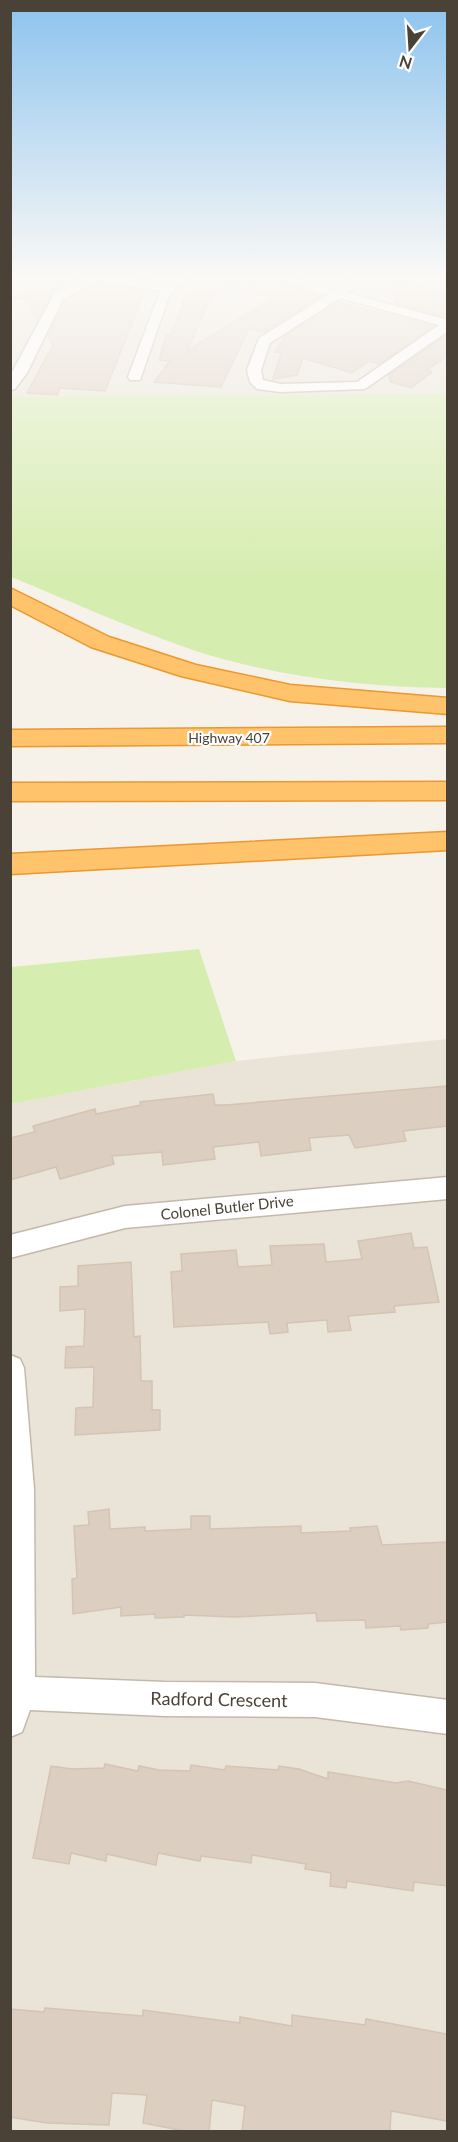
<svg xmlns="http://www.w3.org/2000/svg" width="458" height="2142" font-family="Lato,sans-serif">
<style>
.residential{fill:#eae3d8}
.green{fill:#d6edb0}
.building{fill:#dccfc1;stroke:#d4c4b1;stroke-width:1.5;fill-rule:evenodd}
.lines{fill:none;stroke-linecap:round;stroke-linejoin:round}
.minor-casing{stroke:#c3b9ab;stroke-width:3}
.highway-casing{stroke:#eb982f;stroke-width:3}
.minor{fill:#fff;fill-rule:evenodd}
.highway{fill:#ffc36c;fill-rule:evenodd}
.labels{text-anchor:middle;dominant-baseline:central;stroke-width:4.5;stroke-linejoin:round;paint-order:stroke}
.far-street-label{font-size:14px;fill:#4b4237;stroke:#fff}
.street-label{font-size:15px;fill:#4b4237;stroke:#fff}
.near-street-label{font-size:18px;fill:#4b4237;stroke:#fff}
</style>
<rect width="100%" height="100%" fill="#f6f2ea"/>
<path class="residential" d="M 10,278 L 447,278 L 447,395 L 11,397 Z
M 447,1039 L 447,2131 L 11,2132 L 11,1104 L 236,1061 Z"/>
<path class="green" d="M 447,394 L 447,688 C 362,687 271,676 190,649 C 129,628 70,601 11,577 L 11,397 Z
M 199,949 L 236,1061 L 11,1104 L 11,967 Z"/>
<path class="building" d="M 40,278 L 77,278 L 52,293 L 38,320 L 25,299 L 11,298 Z
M 200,278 L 271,278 L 320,297 L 264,332 L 249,328 L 221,387 L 154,382 L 170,361 L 159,360 L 166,335 L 171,335 L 186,295 ZM 230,286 L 273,298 L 187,351 L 211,297 Z
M 392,278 L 445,292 L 442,293 L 447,295 L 447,318 L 395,303 Z
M 96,282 L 145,291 L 105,391 L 60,388 L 57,395 L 27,393 L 53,345 L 48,336 L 65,301 Z
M 338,302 L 434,326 L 379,364 L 369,361 L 352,373 L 303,358 L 297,375 L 273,379 L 281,353 L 275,352 L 284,339 L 282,338 Z
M 447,334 L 447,356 L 427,370 L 432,372 L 411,388 L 391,382 L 389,375 Z
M 447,1086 L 447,1126 L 403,1131 L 406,1141 L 355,1148 L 349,1135 L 309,1138 L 311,1150 L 261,1156 L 259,1142 L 213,1147 L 215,1159 L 163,1165 L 162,1152 L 112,1156 L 114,1164 L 60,1179 L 56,1167 L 10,1180 L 10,1138 L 35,1132 L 33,1126 L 95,1109 L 96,1114 L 141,1105 L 140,1102 L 213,1094 L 215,1105 L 226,1105 Z
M 411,1233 L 414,1248 L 427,1247 L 439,1302 L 394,1306 L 395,1312 L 348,1316 L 351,1330 L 328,1332 L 327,1320 L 287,1323 L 288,1332 L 270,1334 L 268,1322 L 174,1327 L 171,1272 L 182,1271 L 181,1254 L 236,1250 L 238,1267 L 272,1265 L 270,1246 L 324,1244 L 326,1262 L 362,1259 L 358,1241 Z
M 131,1262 L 134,1337 L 140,1336 L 141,1381 L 152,1381 L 152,1410 L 160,1410 L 160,1430 L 75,1435 L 76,1408 L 93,1407 L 94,1367 L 65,1368 L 66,1347 L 84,1346 L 85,1309 L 60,1311 L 60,1287 L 78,1286 L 78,1266 Z
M 109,1509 L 110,1529 L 145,1527 L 145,1531 L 191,1529 L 191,1516 L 210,1516 L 210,1529 L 301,1526 L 301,1533 L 351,1531 L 350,1528 L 377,1526 L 382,1545 L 447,1542 L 447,1622 L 428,1624 L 428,1628 L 401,1630 L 400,1626 L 366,1628 L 365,1620 L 317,1621 L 316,1613 L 235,1617 L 184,1615 L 184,1617 L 155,1618 L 155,1614 L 121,1616 L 121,1607 L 73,1614 L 72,1579 L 77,1578 L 74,1526 L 89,1525 L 88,1512 Z
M 105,1764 L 138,1771 L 139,1766 L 159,1770 L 190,1771 L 191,1765 L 225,1770 L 226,1766 L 278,1770 L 279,1766 L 299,1769 L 328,1779 L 328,1772 L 396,1783 L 408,1781 L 447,1790 L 447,1886 L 414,1882 L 413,1891 L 347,1881 L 346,1888 L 330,1886 L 331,1873 L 305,1869 L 306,1864 L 252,1855 L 251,1863 L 201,1856 L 200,1861 L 158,1853 L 156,1865 L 107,1854 L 106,1861 L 71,1853 L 69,1864 L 33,1858 L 51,1766 L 72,1769 L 104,1768 Z
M 45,2008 L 143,2016 L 143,2010 L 240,2023 L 240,2017 L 292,2026 L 292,2015 L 365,2025 L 366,2019 L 447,2034 L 447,2121 L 391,2111 L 390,2132 L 242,2132 L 245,2106 L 212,2100 L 209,2132 L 189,2132 L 143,2123 L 147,2095 L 112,2093 L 109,2125 L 47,2123 L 10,2117 L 10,2009 L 44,2012 Z"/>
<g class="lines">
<defs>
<path id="minor" d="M 82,278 L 128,278 L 167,284 L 173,278 L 186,278 L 169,296 L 140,380 L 130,380 L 128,377 L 160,291 L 96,280 L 63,299 L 27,373 L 15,389 L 10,390 L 10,376 L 54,294 Z
M 273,278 L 294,278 L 336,290 L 354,278 L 369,278 L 348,293 L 448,320 L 448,331 L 365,389 L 281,392 L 257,389 L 250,382 L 247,370 L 259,338 L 328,295 ZM 340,298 L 439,325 L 357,382 L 281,384 L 263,380 L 261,370 L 270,343 Z
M 448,1177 L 448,1199 L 125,1228 L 10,1258 L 10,1235 L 125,1206 Z
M 10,1355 L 20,1359 L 24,1368 L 34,1489 L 35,1677 L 165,1682 L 315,1683 L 448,1700 L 448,1734 L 315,1717 L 165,1716 L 30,1710 L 22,1732 L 10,1737 Z"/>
<path id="highway" d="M 10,588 L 109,637 L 196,665 L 290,685 L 448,698 L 448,714 L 290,701 L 181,676 L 91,647 L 10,605 Z
M 448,727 L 448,743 L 10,746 L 10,730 Z
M 448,782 L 448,800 L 10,801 L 10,783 Z
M 448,832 L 448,850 L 10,874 L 10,854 Z"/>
</defs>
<use href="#minor" class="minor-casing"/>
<use href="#highway" class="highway-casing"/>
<use href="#minor" class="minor"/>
<use href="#highway" class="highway"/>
</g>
<linearGradient id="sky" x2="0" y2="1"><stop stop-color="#8cc3ee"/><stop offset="0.48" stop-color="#fbf9f6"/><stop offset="1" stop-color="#fbf9f6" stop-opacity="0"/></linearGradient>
<rect width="458" height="578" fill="url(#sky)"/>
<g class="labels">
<g class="far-street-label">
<text x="229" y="737">Highway 407</text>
</g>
<g class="street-label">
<text transform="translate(227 1207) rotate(-6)">Colonel Butler Drive</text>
</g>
<g class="near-street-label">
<text transform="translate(219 1699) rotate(1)">Radford Crescent</text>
</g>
</g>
<rect width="458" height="2142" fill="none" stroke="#4b4237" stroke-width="24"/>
<g transform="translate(410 48) rotate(197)" stroke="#ffffff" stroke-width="4.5" paint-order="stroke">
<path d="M0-4.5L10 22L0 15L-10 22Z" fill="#4b4237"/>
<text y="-9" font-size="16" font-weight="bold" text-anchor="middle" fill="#4b4237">N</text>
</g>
</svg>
